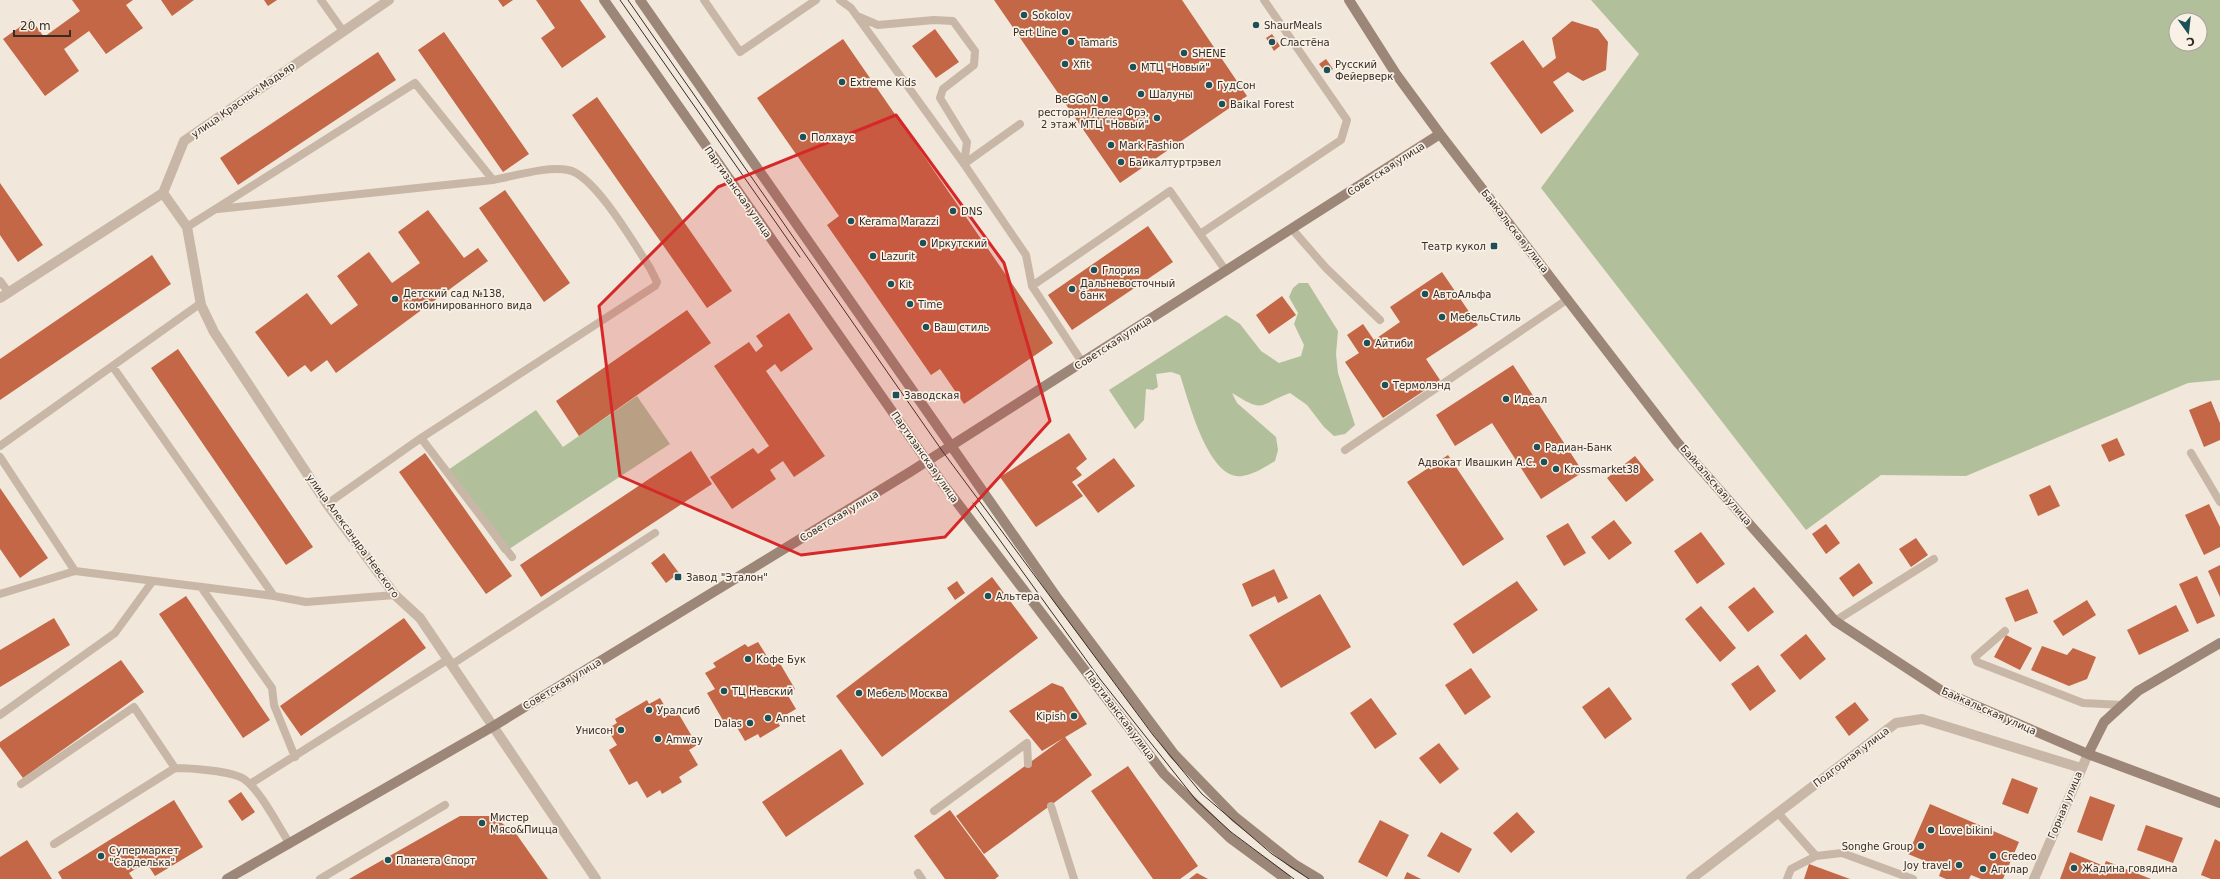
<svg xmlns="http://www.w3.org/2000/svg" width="2220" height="879" font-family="'DejaVu Sans',sans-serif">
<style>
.green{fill:#b2bf9b;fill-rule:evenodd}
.building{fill:#c36746}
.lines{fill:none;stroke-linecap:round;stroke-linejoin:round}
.lane{stroke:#c8b7a7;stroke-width:8}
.street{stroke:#c8b7a7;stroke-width:10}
.secondary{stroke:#9c8678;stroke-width:10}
.tram{stroke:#352c27;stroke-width:1}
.marked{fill:#d62828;fill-opacity:0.2;stroke:#d62828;stroke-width:3;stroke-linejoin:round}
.poi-dot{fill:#1e5155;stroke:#f9f1e6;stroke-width:1.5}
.labels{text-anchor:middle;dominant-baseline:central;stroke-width:3.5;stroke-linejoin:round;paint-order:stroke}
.poi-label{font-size:10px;fill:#352c27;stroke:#f9f1e6;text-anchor:start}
.street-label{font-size:10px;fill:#352c27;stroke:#f9f1e6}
</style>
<rect width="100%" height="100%" fill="#f1e7da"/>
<path class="green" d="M 1591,0 L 2220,0 L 2220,380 L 2188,383 L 1966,476 L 1881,475 L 1806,530 L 1541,188 L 1639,54 ZM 2176,20 L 2200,20 L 2200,44 L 2176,44 Z
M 1299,283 L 1308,283 L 1338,331 L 1336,354 L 1338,373 L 1355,425 L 1345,434 L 1334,436 L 1324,427 L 1307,405 L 1290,393 C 1256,406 1265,413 1232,393 L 1237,403 L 1276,437 L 1278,450 L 1275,461 C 1265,467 1253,475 1242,476 C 1208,481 1188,398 1180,375 L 1171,372 L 1156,374 L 1158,387 L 1153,390 L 1146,389 L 1144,420 L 1135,429 L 1109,390 L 1226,315 L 1240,324 L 1261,351 L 1279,363 L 1301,356 L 1304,345 L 1294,324 L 1298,313 L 1289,297 L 1293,288 Z
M 637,396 L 670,444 L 503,553 L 445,472 L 536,410 L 563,447 Z"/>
<path class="building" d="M 72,0 L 133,0 L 126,5 L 143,28 L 106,54 L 89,31 L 64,49 L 79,71 L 45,96 L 3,39 L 31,19 L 44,37 L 80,11 Z
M 161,0 L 194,0 L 172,16 Z
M 264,0 L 277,0 L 268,6 Z
M 498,0 L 513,0 L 503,7 Z
M 536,0 L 580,0 L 606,37 L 562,68 L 541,38 L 555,28 Z
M 994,0 L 1182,0 L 1247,96 L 1120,183 Z
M 1572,21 L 1598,29 L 1608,42 L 1606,70 L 1583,81 L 1568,72 L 1553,82 L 1574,111 L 1541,134 L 1490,63 L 1523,40 L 1543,68 L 1556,58 L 1552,38 Z
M 935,29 L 959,62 L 936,78 L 912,46 Z
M 444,32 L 529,154 L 503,172 L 418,50 Z
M 1272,34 L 1280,46 L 1274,51 L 1266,38 Z
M 843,39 L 1053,343 L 964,404 L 940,369 L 931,375 L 827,225 L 839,216 L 757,98 Z
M 378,52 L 396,80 L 238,185 L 220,158 Z
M 1326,59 L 1333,69 L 1327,74 L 1319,64 Z
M 597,97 L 732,291 L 707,308 L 572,115 Z
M 0,183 L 43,245 L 18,262 L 0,235 Z
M 505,190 L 570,283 L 544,302 L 479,208 Z
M 428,210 L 464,258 L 478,248 L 488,261 L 336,373 L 327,360 L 311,372 L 305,365 L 288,377 L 255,332 L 307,293 L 331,325 L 358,305 L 337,276 L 369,252 L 392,283 L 420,263 L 398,232 Z
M 1148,226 L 1173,262 L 1072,330 L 1048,295 Z
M 152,255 L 171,284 L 0,400 L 0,359 Z
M 1442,272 L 1478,325 L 1426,359 L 1440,380 L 1383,418 L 1345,362 L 1359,353 L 1347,335 L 1363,324 L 1374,340 L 1400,322 L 1390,307 Z
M 1282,296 L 1296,315 L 1269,334 L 1256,315 Z
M 687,310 L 711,343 L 579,436 L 556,401 Z
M 789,313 L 813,349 L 781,372 L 775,364 L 766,371 L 825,456 L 794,477 L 783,461 L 770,470 L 776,479 L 732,509 L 710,477 L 753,448 L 758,454 L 769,446 L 714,366 L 749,342 L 756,352 L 763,346 L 756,336 Z
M 178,349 L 313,547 L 286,565 L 151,368 Z
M 1513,365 L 1583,472 L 1541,499 L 1492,423 L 1455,446 L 1436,415 Z
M 2211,401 L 2220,423 L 2220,440 L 2204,447 L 2189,410 Z
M 1069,433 L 1087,459 L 1076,468 L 1082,475 L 1072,482 L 1083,496 L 1036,527 L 1000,477 Z
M 2117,438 L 2125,455 L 2109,462 L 2101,445 Z
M 691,451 L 712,484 L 541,597 L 520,565 Z
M 425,453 L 512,576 L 486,594 L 399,472 Z
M 1448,455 L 1504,539 L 1463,566 L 1407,482 Z
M 1635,456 L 1654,480 L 1626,502 L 1607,478 Z
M 1114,458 L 1135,486 L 1098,513 L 1077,485 Z
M 2050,485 L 2060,506 L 2038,516 L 2029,495 Z
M 0,488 L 48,558 L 20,578 L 0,549 Z
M 2209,504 L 2220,527 L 2220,547 L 2204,555 L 2185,515 Z
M 1614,520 L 1632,543 L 1609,560 L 1591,537 Z
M 1568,523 L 1586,553 L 1564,566 L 1546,536 Z
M 1826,524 L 1840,543 L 1826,554 L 1812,534 Z
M 1701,532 L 1725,564 L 1697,584 L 1674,551 Z
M 1916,538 L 1928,555 L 1911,567 L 1899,549 Z
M 664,553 L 679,573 L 666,583 L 651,563 Z
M 1859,563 L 1873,583 L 1853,597 L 1839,578 Z
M 2220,565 L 2220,597 L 2208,571 Z
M 1274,569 L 1288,598 L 1278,603 L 1275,596 L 1252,607 L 1242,584 Z
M 2197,576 L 2215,616 L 2197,624 L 2179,584 Z
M 992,577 L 1038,638 L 882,757 L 836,696 Z
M 957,581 L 965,593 L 955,600 L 947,588 Z
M 1517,581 L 1538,610 L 1473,654 L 1453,624 Z
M 1754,587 L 1774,612 L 1748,632 L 1728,607 Z
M 2028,589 L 2038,613 L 2015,622 L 2005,598 Z
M 1320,594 L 1351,647 L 1281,688 L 1249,635 Z
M 186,596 L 270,720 L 243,738 L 159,614 Z
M 2087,600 L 2096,615 L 2063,636 L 2053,621 Z
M 2176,605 L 2189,631 L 2139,655 L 2127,630 Z
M 1701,606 L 1736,648 L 1720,662 L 1685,619 Z
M 54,618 L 70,645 L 0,687 L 0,650 Z
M 404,618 L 426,648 L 301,736 L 280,706 Z
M 1806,634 L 1826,659 L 1800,680 L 1780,655 Z
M 2006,635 L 2032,648 L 2020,670 L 1994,657 Z
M 758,642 L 768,658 L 775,655 L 795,689 L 787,694 L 796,709 L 777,720 L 780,726 L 760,738 L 758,734 L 745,741 L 735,724 L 728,729 L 707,693 L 715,689 L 705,673 L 716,667 L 713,663 L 745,644 L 748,647 Z
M 2042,646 L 2067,655 L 2073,648 L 2096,657 L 2087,679 L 2069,686 L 2031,670 Z
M 121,660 L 144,692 L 23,778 L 0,747 L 0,742 Z
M 1758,665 L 1776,691 L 1750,711 L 1731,684 Z
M 1471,668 L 1491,697 L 1465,715 L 1445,685 Z
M 1052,683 L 1063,687 L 1087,724 L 1042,751 L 1009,711 Z
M 1609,687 L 1632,719 L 1605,739 L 1582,707 Z
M 660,698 L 670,715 L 677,711 L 697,745 L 689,750 L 698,765 L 679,777 L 682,782 L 662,794 L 660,790 L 647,798 L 637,781 L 629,785 L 609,750 L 617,745 L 607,729 L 617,723 L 615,719 L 647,700 L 649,704 Z
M 1371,698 L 1397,734 L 1375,749 L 1350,713 Z
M 1855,702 L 1869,720 L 1849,736 L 1835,717 Z
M 1065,737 L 1092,775 L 984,854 L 956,816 Z
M 1439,743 L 1459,769 L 1440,784 L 1419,758 Z
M 841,749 L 864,784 L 786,837 L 762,802 Z
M 1128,766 L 1198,866 L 1180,879 L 1153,879 L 1091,791 Z
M 2012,778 L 2038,788 L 2028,814 L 2002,804 Z
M 241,792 L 255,812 L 242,821 L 228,801 Z
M 2090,796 L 2115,805 L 2102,841 L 2077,832 Z
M 174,800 L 203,847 L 155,876 L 146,862 L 129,873 L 133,879 L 62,879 L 58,872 Z
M 1930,804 L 2019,842 L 2003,879 L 1981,879 L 1971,875 L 1969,879 L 1946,879 L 1939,876 L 1942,868 L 1908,854 Z
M 950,810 L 999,876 L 995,879 L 945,879 L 914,836 Z
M 1517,812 L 1535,832 L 1511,853 L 1493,833 Z
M 460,816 L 493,816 L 517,835 L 548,879 L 349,879 Z
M 1380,820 L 1409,835 L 1387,877 L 1358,862 Z
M 2146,825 L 2183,838 L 2173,863 L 2137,850 Z
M 1441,832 L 1472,849 L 1459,873 L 1427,856 Z
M 2215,839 L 2220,842 L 2220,879 L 2211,879 L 2201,875 Z
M 27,840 L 52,879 L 0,879 L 0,857 Z
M 2070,852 L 2104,866 L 2106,861 L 2151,879 L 2060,879 Z
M 1809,864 L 1850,879 L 1804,879 Z
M 1407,872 L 1421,879 L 1404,879 Z
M 1197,873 L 1208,879 L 1189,879 Z"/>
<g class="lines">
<path class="lane" d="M 321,0 L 343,31
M 704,0 L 740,52 L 816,0
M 840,0 L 851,8 L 964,164 L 1026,255 L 1032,286 L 1082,362
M 857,16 L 878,25 L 934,20 L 953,21 L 975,51 L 974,65 L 943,89 L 940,98 L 967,142 L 964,164
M 964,164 L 1020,124
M 187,227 L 415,83 L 493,180 L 218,209
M 1292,229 L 1326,268 L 1380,320
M 1226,271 L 1200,234 L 1341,140 L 1347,120 L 1264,0
M 0,281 L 9,293
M 1032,286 L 1170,191 L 1200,234
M 113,367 L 274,596
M 421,438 L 512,557
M 0,446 L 201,303
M 1345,450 L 1568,299
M 2191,453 L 2220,502
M 0,457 L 75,571 L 274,596 L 306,602 L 395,595
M 327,504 L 421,438 L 655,286 L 657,282 L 650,268 C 635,245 594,174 568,170 C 546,166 515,176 493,180
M 201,587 L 272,688 L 274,705 L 295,757
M 0,594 L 75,571
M 1835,621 L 1934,559
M 2005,631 L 1975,657 L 1977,662 L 2083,703 L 2123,705
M 451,665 L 655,533
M 0,715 L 115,633 L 152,582
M 21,784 L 134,707 L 175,768
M 250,784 L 447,660
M 1051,806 L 1074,879
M 934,811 L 1027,743 L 1028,764
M 1778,813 L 1816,856
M 54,844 L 175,768 C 190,768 232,771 244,779 C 261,791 278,826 290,844
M 918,873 L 922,879
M 320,879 L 445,805
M 1787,879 L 1791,869 L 1816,856 L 1842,853 L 1913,879"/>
<path class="street" d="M 163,193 L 187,227 L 201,305 L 214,332 L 327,504 L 395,595 L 420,618 L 596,879
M 0,298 L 163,193 L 184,141 L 389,0
M 1691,879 L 1896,723 L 1922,719 L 2081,768
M 2034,879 L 2088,754"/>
<path class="secondary" d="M 604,0 L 943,484 L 1164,774 L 1230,838 L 1286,879
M 640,0 L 1058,599 L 1174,754 L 1235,817 L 1294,864 L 1319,879
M 1349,0 L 1396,74 L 1440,134 L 1677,442 L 1835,621 L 1942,691 L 2088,754 L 2220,803
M 2088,754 L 2104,722 L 2138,691 L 2220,643
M 227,879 L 492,727 L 910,472 L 1440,134"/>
<path class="tram" d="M 620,0 L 800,257
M 628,0 L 943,452 L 1153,735 L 1202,794 L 1272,854 L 1309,879
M 973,503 L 1100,679 L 1196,800 L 1231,832 L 1294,879"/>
</g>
<path class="marked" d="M 896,115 L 1004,263 L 1050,421 L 945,537 L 801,555 L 620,476 L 599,306 L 718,187 Z"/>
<g class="poi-dot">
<circle cx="1024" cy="15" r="4"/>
<circle cx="1256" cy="25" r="4"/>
<circle cx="1065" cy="32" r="4"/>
<circle cx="1071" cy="42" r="4"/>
<circle cx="1272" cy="42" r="4"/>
<circle cx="1184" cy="53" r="4"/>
<circle cx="1065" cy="64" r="4"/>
<circle cx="1133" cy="67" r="4"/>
<circle cx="1327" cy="70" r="4"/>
<circle cx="842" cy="82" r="4"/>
<circle cx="1209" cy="85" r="4"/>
<circle cx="1141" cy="94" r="4"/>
<circle cx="1105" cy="99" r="4"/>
<circle cx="1222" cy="104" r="4"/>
<circle cx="1157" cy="118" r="4"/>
<circle cx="803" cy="137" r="4"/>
<circle cx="1111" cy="145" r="4"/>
<circle cx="1121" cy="162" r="4"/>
<circle cx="953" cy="211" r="4"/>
<circle cx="851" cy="221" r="4"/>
<circle cx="923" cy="243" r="4"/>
<rect x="1490" y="242" width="8" height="8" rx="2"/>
<circle cx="873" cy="256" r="4"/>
<circle cx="1094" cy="270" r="4"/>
<circle cx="891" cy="284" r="4"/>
<circle cx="1072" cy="289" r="4"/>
<circle cx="1425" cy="294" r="4"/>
<circle cx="395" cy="299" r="4"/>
<circle cx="910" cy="304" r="4"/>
<circle cx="1442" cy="317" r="4"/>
<circle cx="926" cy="327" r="4"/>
<circle cx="1367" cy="343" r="4"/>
<circle cx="1385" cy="385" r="4"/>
<rect x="892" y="391" width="8" height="8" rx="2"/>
<circle cx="1506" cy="399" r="4"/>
<circle cx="1537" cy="447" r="4"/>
<circle cx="1544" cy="462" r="4"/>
<circle cx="1556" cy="469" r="4"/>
<rect x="674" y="573" width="8" height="8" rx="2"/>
<circle cx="988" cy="596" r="4"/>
<circle cx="748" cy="659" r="4"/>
<circle cx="724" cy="691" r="4"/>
<circle cx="859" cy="693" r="4"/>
<circle cx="649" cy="710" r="4"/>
<circle cx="1074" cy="716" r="4"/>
<circle cx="768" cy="718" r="4"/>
<circle cx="750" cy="723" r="4"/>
<circle cx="621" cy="730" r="4"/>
<circle cx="658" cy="739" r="4"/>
<circle cx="482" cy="823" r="4"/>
<circle cx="1931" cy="830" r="4"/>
<circle cx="1921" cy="846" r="4"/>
<circle cx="101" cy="856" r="4"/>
<circle cx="1993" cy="856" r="4"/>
<circle cx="388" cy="860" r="4"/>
<circle cx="1959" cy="865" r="4"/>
<circle cx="2074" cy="868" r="4"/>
<circle cx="1983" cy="869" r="4"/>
</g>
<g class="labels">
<g class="poi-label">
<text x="1032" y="15">Sokolov</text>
<text x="1264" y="25">ShaurMeals</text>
<text x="1057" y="32" text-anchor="end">Pert Line</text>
<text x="1079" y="42">Tamaris</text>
<text x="1280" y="42">Сластёна</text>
<text x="1192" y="53">SHENE</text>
<text x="1073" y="64">Xfit</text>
<text x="1335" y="64">Русский<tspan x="1335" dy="12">Фейерверк</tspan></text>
<text x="1141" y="67">МТЦ "Новый"</text>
<text x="850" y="82">Extreme Kids</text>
<text x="1217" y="85">ГудСон</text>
<text x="1149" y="94">Шалуны</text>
<text x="1097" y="99" text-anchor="end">BeGGoN</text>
<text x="1230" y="104">Baikal Forest</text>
<text x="1149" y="112" text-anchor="end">ресторан Лелея Фрэ,<tspan x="1149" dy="12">2 этаж МТЦ "Новый"</tspan></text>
<text x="811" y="137">Полхаус</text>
<text x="1119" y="145">Mark Fashion</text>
<text x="1129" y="162">Байкалтуртрэвел</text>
<text x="961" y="211">DNS</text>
<text x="859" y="221">Kerama Marazzi</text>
<text x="931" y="243">Иркутский</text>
<text x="1486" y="246" text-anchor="end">Театр кукол</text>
<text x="881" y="256">Lazurit</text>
<text x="1102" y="270">Глория</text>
<text x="1080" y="283">Дальневосточный<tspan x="1080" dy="12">банк</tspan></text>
<text x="899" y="284">Kit</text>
<text x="403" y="293">Детский сад №138,<tspan x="403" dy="12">комбинированного вида</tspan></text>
<text x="1433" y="294">АвтоАльфа</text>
<text x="918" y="304">Time</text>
<text x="1450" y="317">МебельСтиль</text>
<text x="934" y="327">Ваш стиль</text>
<text x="1375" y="343">Айтиби</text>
<text x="1393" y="385">Термолэнд</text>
<text x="904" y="395">Заводская</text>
<text x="1514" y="399">Идеал</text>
<text x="1545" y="447">Радиан-Банк</text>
<text x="1536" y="462" text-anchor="end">Адвокат Ивашкин А.С.</text>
<text x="1564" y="469">Krossmarket38</text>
<text x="686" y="577">Завод "Эталон"</text>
<text x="996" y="596">Альтера</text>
<text x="756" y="659">Кофе Бук</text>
<text x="732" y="691">ТЦ Невский</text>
<text x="867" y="693">Мебель Москва</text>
<text x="657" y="710">Уралсиб</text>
<text x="1066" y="716" text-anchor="end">Kipish</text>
<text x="776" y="718">Annet</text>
<text x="742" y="723" text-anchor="end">Dalas</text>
<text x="613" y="730" text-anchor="end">Унисон</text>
<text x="666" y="739">Amway</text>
<text x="490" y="817">Мистер<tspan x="490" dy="12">Мясо&amp;Пицца</tspan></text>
<text x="1939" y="830">Love bikini</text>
<text x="1913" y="846" text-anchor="end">Songhe Group</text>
<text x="109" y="850">Супермаркет<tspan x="109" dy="12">"Сарделька"</tspan></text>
<text x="2001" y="856">Credeo</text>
<text x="396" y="860">Планета Спорт</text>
<text x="1951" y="865" text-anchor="end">Joy travel</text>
<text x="2082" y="868">Жадина говядина</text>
<text x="1991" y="869">Агилар</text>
</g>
<g class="street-label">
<text transform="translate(243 100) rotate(-35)">улица Красных Мадьяр</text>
<text transform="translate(1386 169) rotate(-33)">Советская улица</text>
<text transform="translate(738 192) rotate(55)">Партизанская улица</text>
<text transform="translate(1515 231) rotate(52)">Байкальская улица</text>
<text transform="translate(1113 343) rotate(-33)">Советская улица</text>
<text transform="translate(925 457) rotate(55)">Партизанская улица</text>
<text transform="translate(1716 485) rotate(49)">Байкальская улица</text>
<text transform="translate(839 516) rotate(-31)">Советская улица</text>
<text transform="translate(353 536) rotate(54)">улица Александра Невского</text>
<text transform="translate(562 684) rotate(-31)">Советская улица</text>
<text transform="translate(1989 711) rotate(24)">Байкальская улица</text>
<text transform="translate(1120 715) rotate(53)">Партизанская улица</text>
<text transform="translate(1851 757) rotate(-37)">Подгорная улица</text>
<text transform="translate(2065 805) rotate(-67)">Горная улица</text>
</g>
</g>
<g transform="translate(2188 32) rotate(165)"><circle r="19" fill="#f9f1e6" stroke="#aba29a"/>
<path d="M0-3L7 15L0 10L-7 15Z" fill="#1e5155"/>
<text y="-6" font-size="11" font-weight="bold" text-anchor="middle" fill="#352c27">С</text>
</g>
<path d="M14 30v6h56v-6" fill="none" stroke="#352c27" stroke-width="2"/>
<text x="20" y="30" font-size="12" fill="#352c27" stroke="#f9f1e6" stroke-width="3" paint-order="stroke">20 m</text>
</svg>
